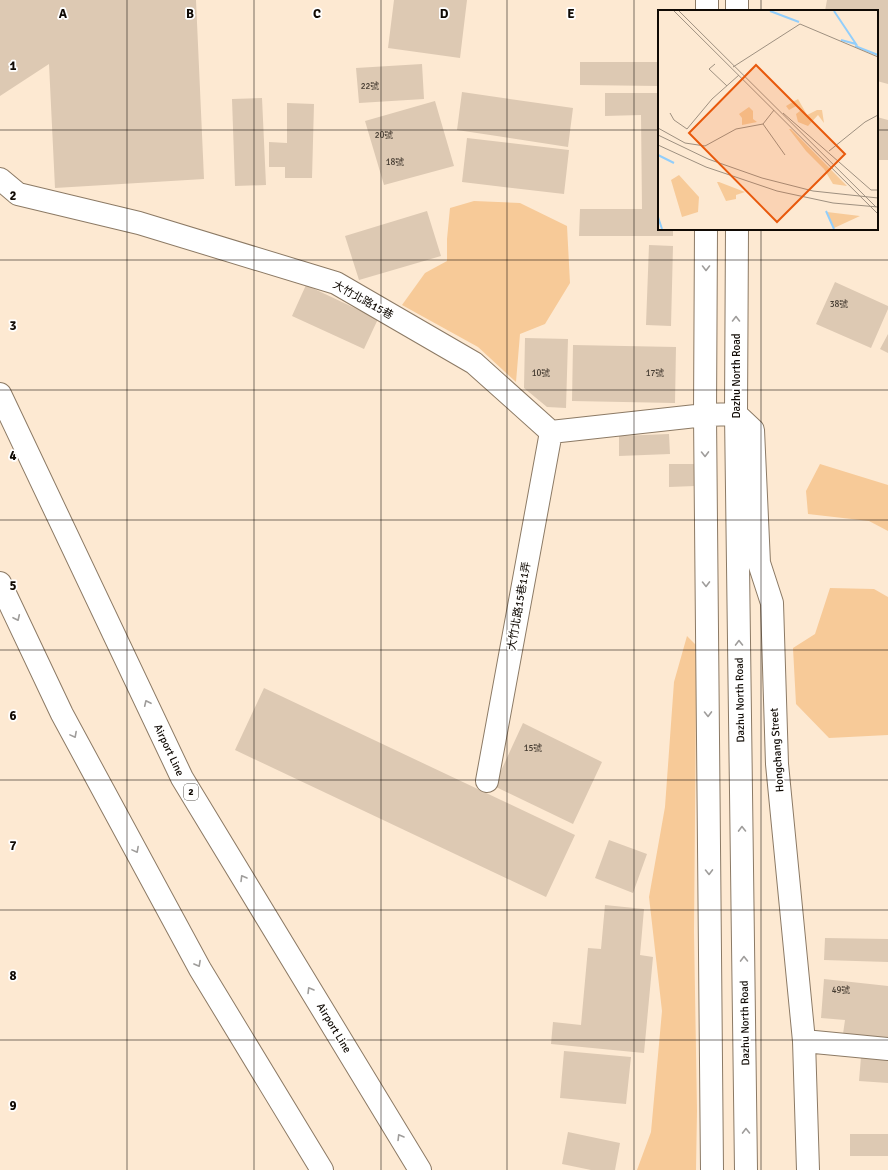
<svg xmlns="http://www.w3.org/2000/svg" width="888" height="1170" font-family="Signika,'Noto Sans TC',sans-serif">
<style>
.green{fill:#f7ca98}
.building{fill:#ddc9b3}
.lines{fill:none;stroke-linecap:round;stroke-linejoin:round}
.minor-casing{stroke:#8c7a65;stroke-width:24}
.highway-casing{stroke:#8c7a65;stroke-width:24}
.minor{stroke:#fff;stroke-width:22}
.highway{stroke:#fff;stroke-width:22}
.oneway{stroke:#9f9d9b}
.grid{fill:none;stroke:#100a04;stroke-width:1;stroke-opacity:0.55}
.labels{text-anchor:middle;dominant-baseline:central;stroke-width:3.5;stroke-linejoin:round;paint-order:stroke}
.number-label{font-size:9px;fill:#433a30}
.shield{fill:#fff;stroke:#58544f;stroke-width:1}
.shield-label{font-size:10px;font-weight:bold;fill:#100a04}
.street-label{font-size:11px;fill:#100a04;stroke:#fff}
.inset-river{fill:none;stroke:#92cefb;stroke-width:2}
.inset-road{fill:none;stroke:#9e9080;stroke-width:1}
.view{fill:#e8590c;fill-opacity:0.15;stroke:#e8590c;stroke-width:2}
.inset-edge{fill:none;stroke:#100a04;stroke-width:2}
.grid-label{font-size:13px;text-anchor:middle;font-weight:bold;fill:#100a04;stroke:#fff;stroke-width:3.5;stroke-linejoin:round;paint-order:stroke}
</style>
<rect width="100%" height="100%" fill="#fde9d2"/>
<path class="green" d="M 474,201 L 520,203 L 567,226 L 570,283 L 545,324 L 520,334 L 516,382 L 478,347 L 402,305 L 425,273 L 447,261 L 447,239 L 450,208 Z
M 820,464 L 888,485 L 888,531 L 869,521 L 808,514 L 806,491 Z
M 830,588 L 874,589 L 888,597 L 888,735 L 829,738 L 796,704 L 793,648 L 815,634 Z
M 687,636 L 701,650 L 696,702 L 694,932 L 697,1111 L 696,1170 L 637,1170 L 651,1132 L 662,1011 L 649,897 L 665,807 L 674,682 Z"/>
<path class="building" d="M 0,0 L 196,0 L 204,179 L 55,188 L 49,64 L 0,96 Z
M 394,0 L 467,0 L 460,58 L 388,48 Z
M 827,0 L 888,0 L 888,84 L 877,81 L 877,11 L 825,11 Z
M 580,62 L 659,62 L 659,86 L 580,85 Z
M 422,64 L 424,99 L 359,103 L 356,68 Z
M 462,92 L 573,108 L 568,147 L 457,130 Z
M 605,93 L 659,93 L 659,229 L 673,229 L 673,236 L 579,236 L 580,209 L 642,209 L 641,115 L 605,116 Z
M 262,98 L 266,185 L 235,186 L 232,99 Z
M 435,101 L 454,166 L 384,185 L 365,121 Z
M 287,103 L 314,104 L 312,178 L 285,178 L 285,167 L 269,167 L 269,142 L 287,143 Z
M 877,117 L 888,120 L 888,160 L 877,160 Z
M 467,138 L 569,150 L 564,194 L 462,182 Z
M 427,211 L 441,256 L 359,280 L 345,236 Z
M 649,245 L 673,246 L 671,326 L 646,325 Z
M 835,282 L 888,306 L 888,309 L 871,348 L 816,324 Z
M 306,285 L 378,319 L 364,349 L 292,316 Z
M 888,334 L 888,353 L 880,349 Z
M 525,338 L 568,339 L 566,408 L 547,407 L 524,388 Z
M 573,345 L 676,347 L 675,403 L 572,401 Z
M 669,434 L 670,454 L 619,456 L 619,436 Z
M 669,464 L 694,464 L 695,486 L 669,487 Z
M 264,688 L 575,835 L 546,897 L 235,750 Z
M 523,723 L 602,762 L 573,824 L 494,786 Z
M 609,840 L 647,854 L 633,893 L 595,878 Z
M 605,905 L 644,909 L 640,955 L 653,957 L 644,1053 L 551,1044 L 553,1022 L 581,1025 L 588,948 L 601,949 Z
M 825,938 L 888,939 L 888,962 L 824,960 Z
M 824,979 L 888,986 L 888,1038 L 843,1034 L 845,1020 L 821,1018 Z
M 564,1051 L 631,1057 L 626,1104 L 560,1098 Z
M 861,1057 L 888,1059 L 888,1083 L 859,1081 Z
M 568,1132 L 620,1143 L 615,1170 L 591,1170 L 562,1164 Z
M 850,1134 L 888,1134 L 888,1156 L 850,1156 Z"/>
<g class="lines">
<defs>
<path id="minor" d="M 737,0 L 737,11
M 707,11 L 707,0
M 0,179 L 18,194 L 139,223 L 336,283 L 474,363 L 551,432 L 705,415 L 736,414 L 753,430 L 759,563 L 772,603 L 777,764 L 804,1041 L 808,1170
M 706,229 L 705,415 L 712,1170
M 737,229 L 736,414 L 746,1170
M 487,781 L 551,432
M 804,1041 L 888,1049"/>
<path id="highway" d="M 0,394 L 182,778 L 420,1170
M 0,583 L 62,714 L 200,969 L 322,1170"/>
</defs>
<use href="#minor" class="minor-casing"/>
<use href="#highway" class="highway-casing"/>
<use href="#minor" class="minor"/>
<use href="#highway" class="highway"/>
</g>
<defs><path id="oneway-chevron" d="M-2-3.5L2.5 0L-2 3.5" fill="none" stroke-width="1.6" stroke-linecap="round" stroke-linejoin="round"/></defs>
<g class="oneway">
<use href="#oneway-chevron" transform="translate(706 268) rotate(90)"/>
<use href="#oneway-chevron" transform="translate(736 319) rotate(-90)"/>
<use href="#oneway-chevron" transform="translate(705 454) rotate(89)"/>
<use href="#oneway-chevron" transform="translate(706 584) rotate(89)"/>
<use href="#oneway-chevron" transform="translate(17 618) rotate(65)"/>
<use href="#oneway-chevron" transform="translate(739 643) rotate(-91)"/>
<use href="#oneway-chevron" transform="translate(147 703) rotate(-115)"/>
<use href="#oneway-chevron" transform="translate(708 714) rotate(89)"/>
<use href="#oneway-chevron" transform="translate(74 735) rotate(62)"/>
<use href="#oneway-chevron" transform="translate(742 829) rotate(-91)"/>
<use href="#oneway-chevron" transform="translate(136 850) rotate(62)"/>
<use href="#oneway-chevron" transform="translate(709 872) rotate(89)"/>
<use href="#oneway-chevron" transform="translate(243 878) rotate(-121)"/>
<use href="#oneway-chevron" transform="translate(744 959) rotate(-91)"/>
<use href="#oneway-chevron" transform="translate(198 964) rotate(61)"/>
<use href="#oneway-chevron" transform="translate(310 990) rotate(-121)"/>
<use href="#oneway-chevron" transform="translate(746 1131) rotate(-91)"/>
<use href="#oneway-chevron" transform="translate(400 1137) rotate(-121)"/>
</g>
<path class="grid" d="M 127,0 L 127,1170M 254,0 L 254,1170M 381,0 L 381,1170M 507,0 L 507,1170M 634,0 L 634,1170M 761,0 L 761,11M 0,130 L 659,130M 877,130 L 888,130M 761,229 L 761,1170M 0,260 L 888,260M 0,390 L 888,390M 0,520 L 888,520M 0,650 L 888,650M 0,780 L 888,780M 0,910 L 888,910M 0,1040 L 888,1040"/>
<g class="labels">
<g class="number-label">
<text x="370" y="86">22號</text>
<text x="384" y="135">20號</text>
<text x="395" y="162">18號</text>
<text x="839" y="304">38號</text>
<text x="541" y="373">10號</text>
<text x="655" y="373">17號</text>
<text x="533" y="748">15號</text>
<text x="841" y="990">49號</text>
</g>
<rect class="shield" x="184" y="784" width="14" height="16" rx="3"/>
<g class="shield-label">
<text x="191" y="792">2</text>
</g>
<g class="street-label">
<text transform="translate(363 300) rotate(29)">大竹北路15巷</text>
<text transform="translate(736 376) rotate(-90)">Dazhu North Road</text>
<text transform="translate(519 606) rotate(-80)">大竹北路15巷11弄</text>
<text transform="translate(740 700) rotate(-91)">Dazhu North Road</text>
<text transform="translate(169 750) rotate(65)">Airport Line</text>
<text transform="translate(777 750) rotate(-94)">Hongchang Street</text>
<text transform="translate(745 1023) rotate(-91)">Dazhu North Road</text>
<text transform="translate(334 1028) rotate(59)">Airport Line</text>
</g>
</g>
<g transform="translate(658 10)">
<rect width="220" height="220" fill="#fde9d2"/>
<path d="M 140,89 L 149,105 L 159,100 L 164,100 L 166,113 L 160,105 L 150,116 L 140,112 L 138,104 L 142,101 L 140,95 L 131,100 L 128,96 ZM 91,97 L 95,101 L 95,109 L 99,112 L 84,115 L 84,108 L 81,104 ZM 131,119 L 133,119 L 189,176 L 175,174 L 166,159 L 148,141 ZM 21,165 L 41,187 L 40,202 L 24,207 L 13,170 ZM 59,172 L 61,172 L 87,182 L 78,185 L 78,189 L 68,191 ZM 169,202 L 202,206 L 176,218 Z" fill="#f7ca98"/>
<path class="inset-river" d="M 112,1 L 141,12M 176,1 L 198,34 L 183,30M 197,36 L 220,45M 0,145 L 16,153M 168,201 L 176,219M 0,207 L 4,219"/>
<path class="inset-road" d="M 16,1 L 220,204M 21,1 L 218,197M 57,54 L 51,59 L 69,76M 75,57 L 142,14 L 220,47M 12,103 L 16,110 L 29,119 L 54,89 L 81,65M 125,103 L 213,180 L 220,180M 105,114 L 127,145M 0,118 L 27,133 L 47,136 L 78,119 L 105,114 L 116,100M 0,125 L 50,149 L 104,168 L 155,181 L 220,188M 0,135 L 48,157 L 119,181 L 175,193 L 220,197M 171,141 L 207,112 L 220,105"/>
<path class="view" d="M 98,55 L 187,144 L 119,212 L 31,123 Z"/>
<rect width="220" height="220" class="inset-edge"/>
</g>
<g class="grid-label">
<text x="63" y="18">A</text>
<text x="190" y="18">B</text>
<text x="317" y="18">C</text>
<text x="444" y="18">D</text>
<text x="571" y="18">E</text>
<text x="13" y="70">1</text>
<text x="13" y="200">2</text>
<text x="13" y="330">3</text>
<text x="13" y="460">4</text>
<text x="13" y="590">5</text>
<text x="13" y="720">6</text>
<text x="13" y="850">7</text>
<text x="13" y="980">8</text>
<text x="13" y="1110">9</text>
</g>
</svg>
